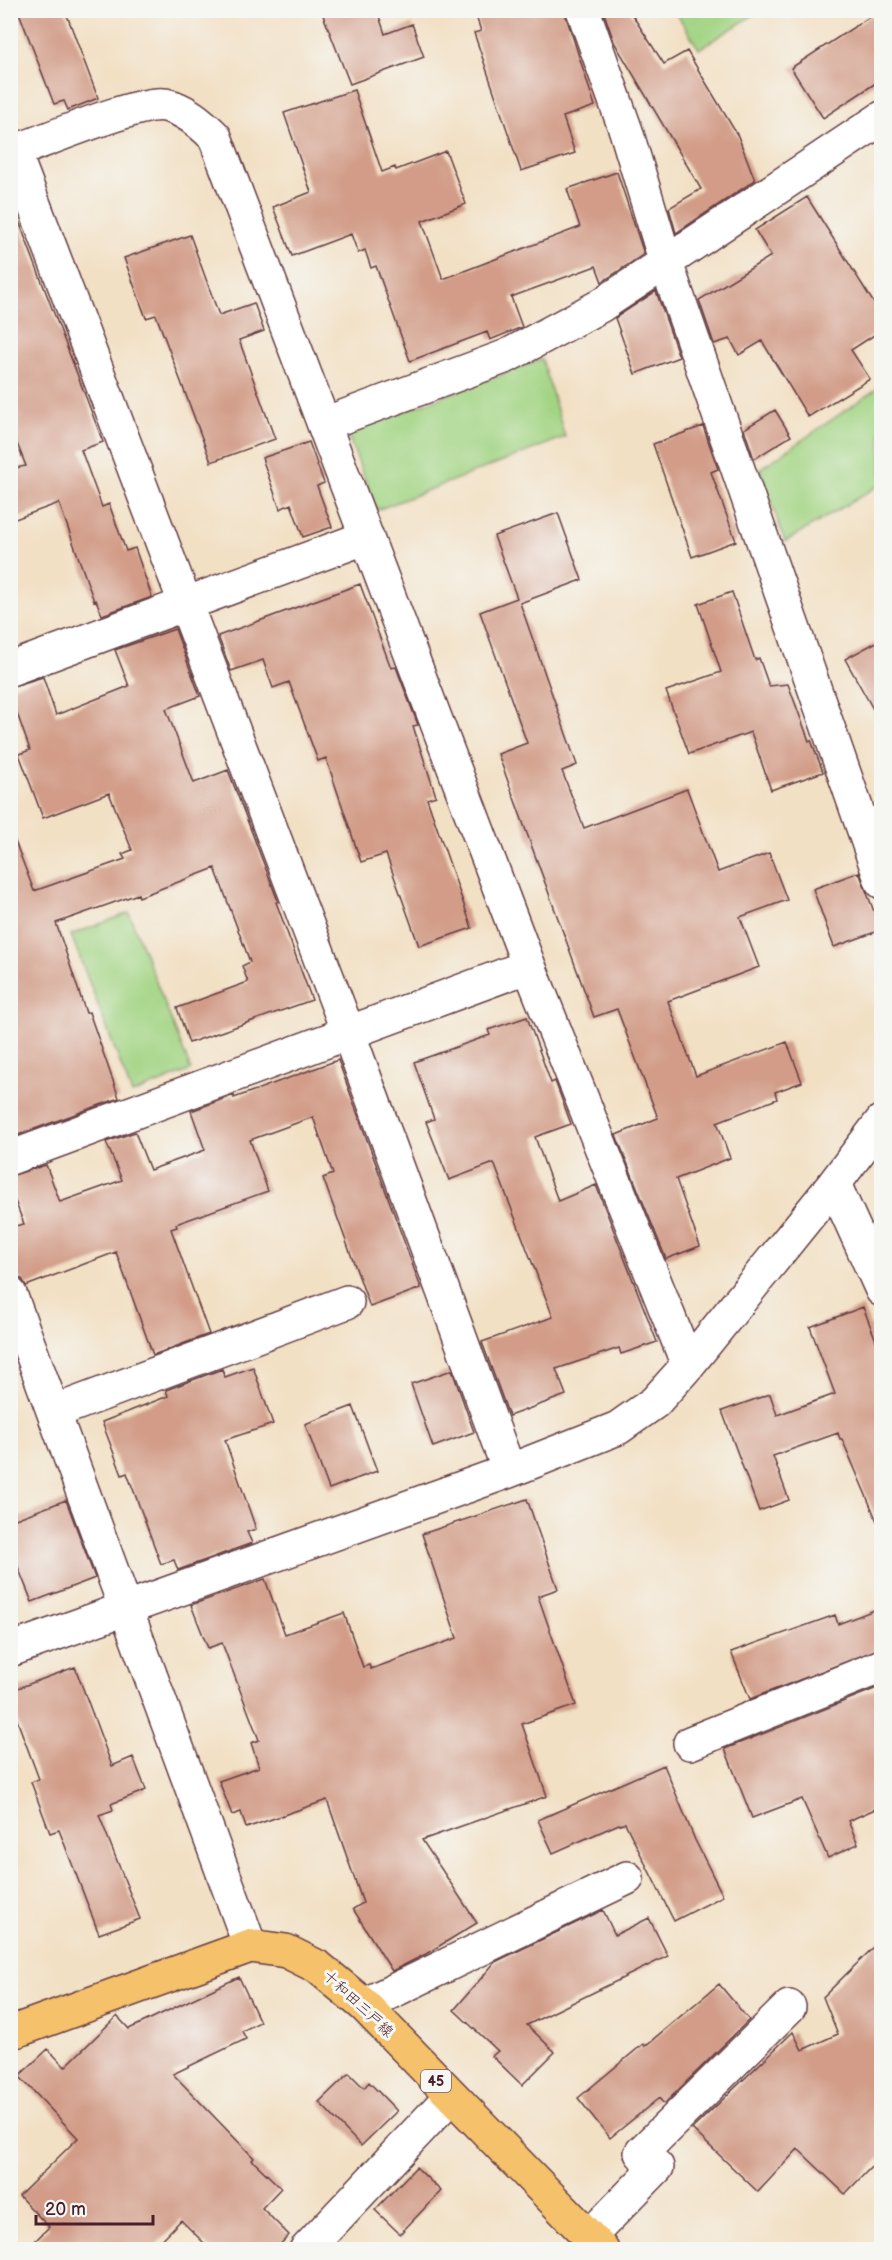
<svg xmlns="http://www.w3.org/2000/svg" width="892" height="2260" font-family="'Balsamiq Sans','Klee One',sans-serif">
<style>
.green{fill:#a2d483;stroke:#767a57;stroke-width:1.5}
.building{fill:#d29c88}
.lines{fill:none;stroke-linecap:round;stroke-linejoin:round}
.minor-casing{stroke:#633c42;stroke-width:36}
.major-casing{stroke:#633c42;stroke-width:36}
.minor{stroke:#fff;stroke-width:33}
.major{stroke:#f5c16b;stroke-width:33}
.labels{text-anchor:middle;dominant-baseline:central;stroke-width:6;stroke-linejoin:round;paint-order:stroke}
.shield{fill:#f6f6f2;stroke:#7e6067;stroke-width:1.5}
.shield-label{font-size:14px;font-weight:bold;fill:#4a1f2b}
.street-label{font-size:15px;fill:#4a1f2b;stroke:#f6f6f2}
</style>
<rect width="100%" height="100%" fill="#f6f6f2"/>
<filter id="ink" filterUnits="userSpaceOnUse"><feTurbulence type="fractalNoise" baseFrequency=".0167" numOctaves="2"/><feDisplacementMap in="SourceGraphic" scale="12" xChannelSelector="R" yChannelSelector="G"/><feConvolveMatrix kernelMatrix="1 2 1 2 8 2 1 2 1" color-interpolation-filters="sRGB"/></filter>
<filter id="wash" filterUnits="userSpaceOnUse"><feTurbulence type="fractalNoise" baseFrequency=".008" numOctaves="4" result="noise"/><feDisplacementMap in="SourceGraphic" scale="24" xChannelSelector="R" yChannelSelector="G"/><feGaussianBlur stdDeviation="1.35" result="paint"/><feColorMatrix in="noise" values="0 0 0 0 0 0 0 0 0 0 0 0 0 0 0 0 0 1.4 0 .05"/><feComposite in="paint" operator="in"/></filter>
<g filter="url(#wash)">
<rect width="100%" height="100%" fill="#f2e0c5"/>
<path class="green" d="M 675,11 L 760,11 L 699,49 Z
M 542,359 L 565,437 L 377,510 L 347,433 Z
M 881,386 L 881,484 L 785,542 L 760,469 Z
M 129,913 L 191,1070 L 132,1094 L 71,935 Z"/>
<g id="blocks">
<path class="building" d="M 18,10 L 65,10 L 98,98 L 68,110 L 64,101 L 54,104 Z
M 321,10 L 377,10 L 385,34 L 412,24 L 424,57 L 350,84 Z
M 474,10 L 564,10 L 595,106 L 563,117 L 575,153 L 521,171 L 474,33 L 481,31 Z
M 603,10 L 629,10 L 664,64 L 687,51 L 738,136 L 755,180 L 676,233 L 669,208 L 701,189 L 614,42 Z
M 880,10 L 882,79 L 823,118 L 791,68 Z
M 354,90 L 382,172 L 395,167 L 396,170 L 446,151 L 466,204 L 422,221 L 443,279 L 580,227 L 567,189 L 617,172 L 644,254 L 602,282 L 596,266 L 511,297 L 522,327 L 490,340 L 487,332 L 410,361 L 376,266 L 371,268 L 365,250 L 358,253 L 351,234 L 292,256 L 273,207 L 311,192 L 284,113 Z
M 807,197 L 882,316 L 882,330 L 851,350 L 870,379 L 808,417 L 762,341 L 739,355 L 730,339 L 714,344 L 699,300 L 771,256 L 755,230 Z
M 10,198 L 103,442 L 81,450 L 102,507 L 109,504 L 126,551 L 135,548 L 152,597 L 102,615 L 96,600 L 94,601 L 59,503 L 10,521 L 10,469 L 26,466 L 10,426 Z
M 190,235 L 219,315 L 254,303 L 264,331 L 239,340 L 275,439 L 211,462 L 156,315 L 146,318 L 124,258 Z
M 656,291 L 679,357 L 635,374 L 615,318 Z
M 775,410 L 791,436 L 754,459 L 744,429 Z
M 703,426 L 718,469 L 711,472 L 736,541 L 692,557 L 653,444 Z
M 309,442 L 324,483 L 317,486 L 332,527 L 303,537 L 291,504 L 280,509 L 262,458 Z
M 558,513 L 582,580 L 520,603 L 577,765 L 562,771 L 584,828 L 687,789 L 718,872 L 769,853 L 787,900 L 740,917 L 759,967 L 668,1001 L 696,1076 L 787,1042 L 802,1082 L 775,1092 L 777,1099 L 717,1122 L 730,1158 L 676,1179 L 700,1246 L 666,1259 L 616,1135 L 658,1118 L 617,1009 L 594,1017 L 498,754 L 527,743 L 480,612 L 517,598 L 494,536 Z
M 360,584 L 391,668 L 396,667 L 418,725 L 413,726 L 436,796 L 427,799 L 472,928 L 419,946 L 386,854 L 361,862 L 326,758 L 318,761 L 289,682 L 273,688 L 263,660 L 231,671 L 218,636 Z
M 732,592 L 755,660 L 759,658 L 769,686 L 788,684 L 809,741 L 811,740 L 823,772 L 771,790 L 751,732 L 689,754 L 666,691 L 721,672 L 698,604 Z
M 175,629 L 200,696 L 166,709 L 194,783 L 228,770 L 278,901 L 276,902 L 312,1000 L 189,1043 L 177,1008 L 248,982 L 242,966 L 250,962 L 215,868 L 139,897 L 138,894 L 56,923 L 86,1013 L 89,1012 L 119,1098 L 10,1138 L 10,836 L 13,836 L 34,891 L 125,859 L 122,854 L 132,850 L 109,793 L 43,818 L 19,754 L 30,750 L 10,693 L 10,687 L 43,677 L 56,715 L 129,686 L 115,650 Z
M 882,639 L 882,725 L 845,659 Z
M 859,872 L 881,930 L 834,947 L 813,889 Z
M 527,1017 L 551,1083 L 555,1081 L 571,1124 L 535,1137 L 558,1201 L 596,1185 L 657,1342 L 621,1354 L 619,1348 L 556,1369 L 566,1395 L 509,1416 L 482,1342 L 553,1317 L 494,1163 L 449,1180 L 426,1122 L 434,1119 L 414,1062 L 490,1035 L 488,1030 Z
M 338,1060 L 421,1288 L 370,1307 L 323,1178 L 333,1174 L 313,1117 L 250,1140 L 268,1191 L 176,1224 L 177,1227 L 171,1229 L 209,1334 L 153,1355 L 116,1252 L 26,1286 L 22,1279 L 10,1276 L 10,1227 L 24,1224 L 10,1188 L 10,1176 L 46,1165 L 60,1202 L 122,1180 L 106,1142 L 135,1132 L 150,1170 L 205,1150 L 191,1111 L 234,1095 L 234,1098 Z
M 863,1307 L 882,1356 L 882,1533 L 842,1439 L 840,1439 L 838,1433 L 773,1456 L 789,1500 L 759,1511 L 722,1411 L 770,1394 L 777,1415 L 835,1394 L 810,1327 Z
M 253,1367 L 273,1424 L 225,1440 L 256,1529 L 247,1532 L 252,1543 L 178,1570 L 174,1560 L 161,1564 L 127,1473 L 122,1475 L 102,1422 L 168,1396 L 166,1390 L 222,1369 L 225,1377 Z
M 452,1370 L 474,1432 L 433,1447 L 411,1384 Z
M 353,1406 L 377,1471 L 329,1489 L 305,1424 Z
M 527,1499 L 558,1589 L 538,1596 L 576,1705 L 522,1724 L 547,1796 L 422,1840 L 477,1923 L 426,1954 L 392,1971 L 353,1909 L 363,1903 L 327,1800 L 246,1828 L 241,1812 L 232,1815 L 219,1781 L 259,1767 L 251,1743 L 259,1740 L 222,1643 L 208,1648 L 191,1605 L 265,1579 L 285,1634 L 344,1613 L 363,1667 L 369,1665 L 371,1669 L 457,1638 L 422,1534 Z
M 66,1500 L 95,1578 L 32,1602 L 10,1547 L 10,1521 Z
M 882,1607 L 882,1648 L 750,1699 L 731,1652 L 835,1615 L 838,1624 Z
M 75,1667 L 112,1766 L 133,1757 L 146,1790 L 111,1804 L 113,1810 L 99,1815 L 140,1919 L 99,1934 L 59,1830 L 50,1833 L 31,1782 L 39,1779 L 10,1701 L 10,1691 Z
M 882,1686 L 882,1806 L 848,1821 L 858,1844 L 828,1858 L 802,1799 L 752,1818 L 725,1749 Z
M 664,1765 L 695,1840 L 723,1896 L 674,1921 L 625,1823 L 620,1825 L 619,1824 L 553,1853 L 538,1820 Z
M 603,1910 L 615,1935 L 649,1918 L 668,1956 L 527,2025 L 555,2052 L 522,2085 L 492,2056 L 498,2051 L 454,2010 L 495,1962 Z
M 882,1939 L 882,2156 L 845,2194 L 798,2149 L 758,2192 L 692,2129 L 793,2032 L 802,2050 L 838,2034 L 823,1997 Z
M 239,1977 L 260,2022 L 242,2031 L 246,2039 L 173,2074 L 254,2158 L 252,2160 L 281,2188 L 262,2208 L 289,2235 L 275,2250 L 211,2250 L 181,2220 L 152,2250 L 26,2250 L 49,2227 L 19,2196 L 78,2138 L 19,2076 L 48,2049 L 65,2067 L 117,2016 L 129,2029 Z
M 719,1984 L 749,2020 L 664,2104 L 659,2098 L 610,2138 L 578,2098 L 643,2044 L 645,2046 Z
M 349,2073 L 364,2088 L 369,2082 L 397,2111 L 361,2146 L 319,2102 Z
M 416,2167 L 441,2191 L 400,2234 L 375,2210 Z"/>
</g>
</g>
<g filter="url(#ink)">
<use href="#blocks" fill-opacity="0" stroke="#633c42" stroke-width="1.5"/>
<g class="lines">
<defs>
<path id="minor" d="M 583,10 L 626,131 L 666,263 L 882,882
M 14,152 L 348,1032 L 509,1471
M 10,153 C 40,143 139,100 165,105 C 185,109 201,123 215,137 L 529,966 L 688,1365
M 324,424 L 507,356 L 600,306 L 882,118
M 10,669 L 367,537
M 10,1158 L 529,966
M 834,1184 L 882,1290
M 10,1294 L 250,1946
M 54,1412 L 347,1302
M 10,1650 L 509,1471 L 618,1428 L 655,1402 L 688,1365 L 834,1184 L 882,1121
M 690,1743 L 882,1666
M 364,2005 L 627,1878
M 589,2237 L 657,2167 L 641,2153 L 789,2007
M 306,2250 L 451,2096"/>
<path id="major" d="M 10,2033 L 250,1946 L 286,1951 L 318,1967 L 364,2005 L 602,2250"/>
</defs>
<use href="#minor" class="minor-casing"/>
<use href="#major" class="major-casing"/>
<use href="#minor" class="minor"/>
<use href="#major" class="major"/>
</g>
</g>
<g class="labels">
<rect class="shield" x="421" y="2070" width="30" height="22" rx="4.5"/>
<g class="shield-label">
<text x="436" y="2081">45</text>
</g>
<g class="street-label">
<text transform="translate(358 2004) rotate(43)">十和田三戸線</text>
</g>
</g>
<rect width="892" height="2260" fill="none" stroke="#f6f6f2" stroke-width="36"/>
<path d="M36 2215v9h117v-9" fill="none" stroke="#4a1f2b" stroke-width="3"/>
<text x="45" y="2215" font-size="18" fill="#4a1f2b" stroke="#f6f6f2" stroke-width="4.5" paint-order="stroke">20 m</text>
</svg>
